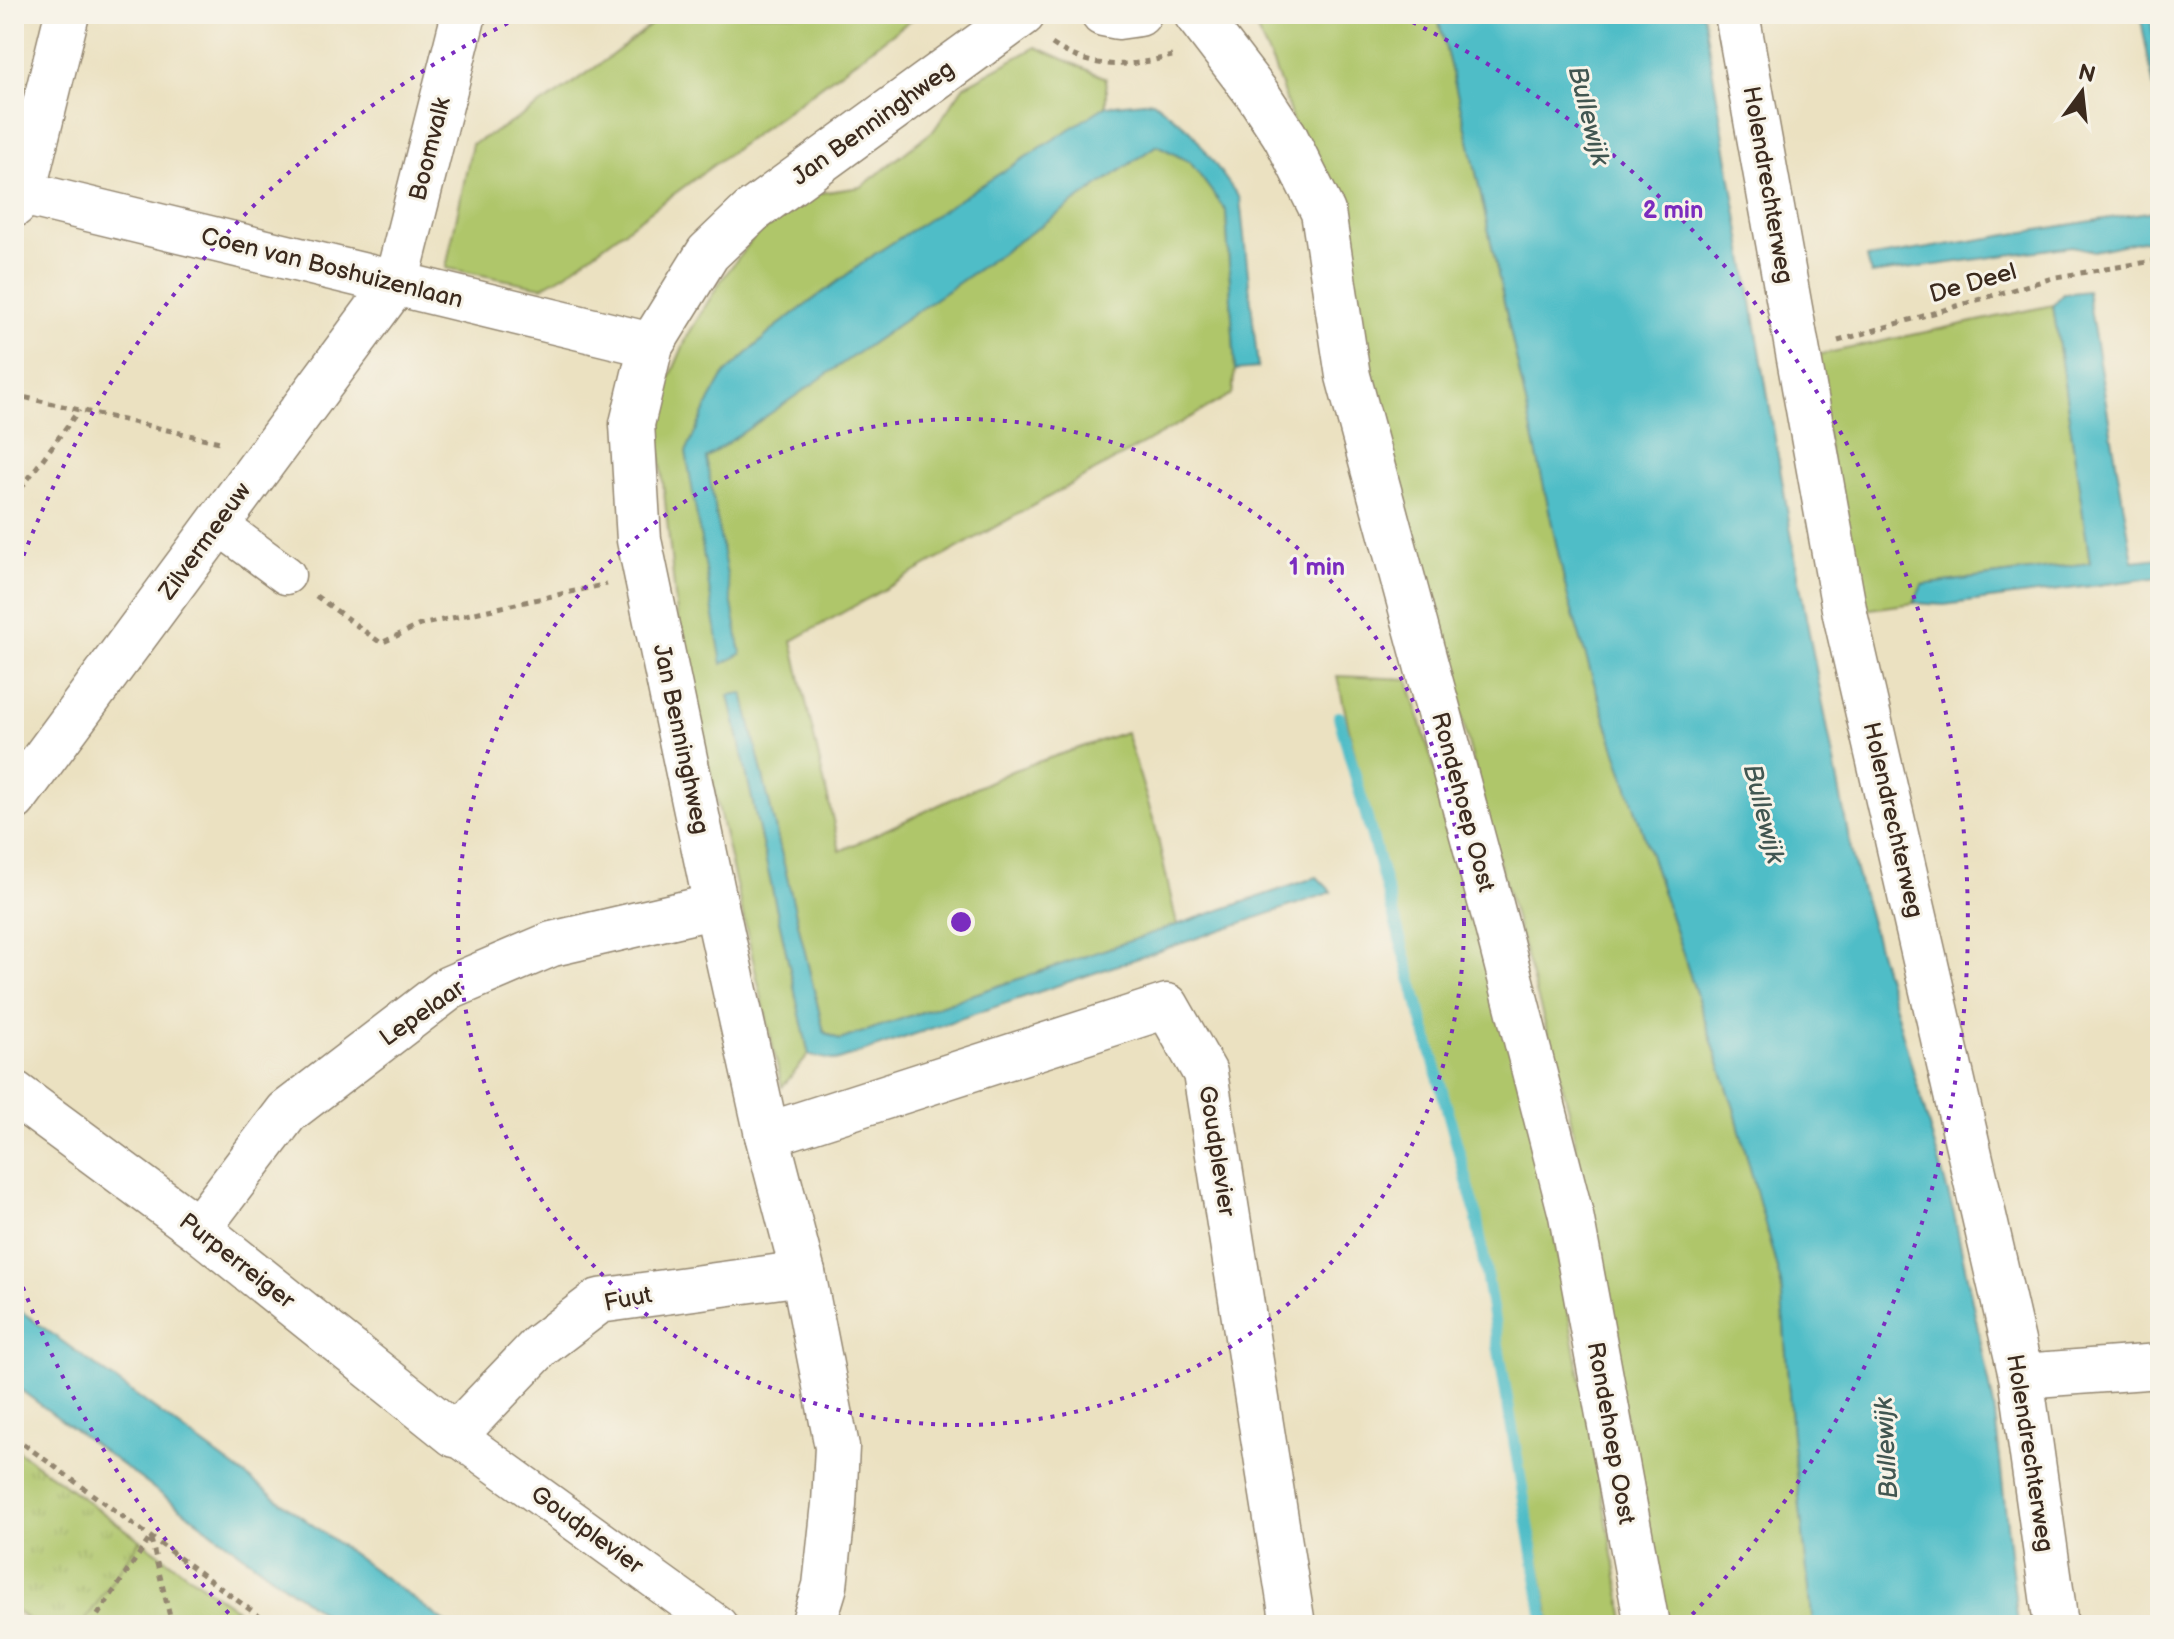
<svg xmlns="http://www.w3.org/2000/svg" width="2174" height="1639" font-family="'Balsamiq Sans',sans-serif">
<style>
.grass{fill:#afc66b;stroke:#757844;stroke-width:2}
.park{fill:url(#park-tufts);stroke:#757844;stroke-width:2}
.water{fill:#4fbdc7;stroke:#457472;stroke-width:2}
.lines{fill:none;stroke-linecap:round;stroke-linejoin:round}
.stream{stroke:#4fbdc7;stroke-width:12}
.pedestrian-casing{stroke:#938670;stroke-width:41}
.minor-casing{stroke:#938670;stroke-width:47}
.tertiary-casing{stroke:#938670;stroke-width:47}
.path{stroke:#938670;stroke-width:5;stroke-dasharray:6 6;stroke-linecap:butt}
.pedestrian{stroke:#fff;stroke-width:38}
.minor{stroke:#fff;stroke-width:44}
.tertiary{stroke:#fff;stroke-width:44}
.ring{fill:none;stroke:#7b2cbf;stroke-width:4;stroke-dasharray:4 8}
.labels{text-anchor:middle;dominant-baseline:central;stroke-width:6;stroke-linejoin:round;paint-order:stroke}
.street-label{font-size:24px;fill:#3b2a1e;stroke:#f7f3e8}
.water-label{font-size:26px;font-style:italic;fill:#415651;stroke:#f7f3e8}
.centre{fill:#7b2cbf;stroke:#f7f3e8;stroke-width:4}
.ring-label{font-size:24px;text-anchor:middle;font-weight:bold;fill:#7b2cbf;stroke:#f7f3e8;stroke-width:6;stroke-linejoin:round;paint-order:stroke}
</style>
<defs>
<pattern id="park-tufts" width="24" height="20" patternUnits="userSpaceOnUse" patternTransform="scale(2)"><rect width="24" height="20" fill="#afc66b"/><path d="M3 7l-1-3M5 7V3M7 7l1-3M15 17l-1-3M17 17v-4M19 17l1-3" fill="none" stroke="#97aa5c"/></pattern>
</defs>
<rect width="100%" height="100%" fill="#f7f3e8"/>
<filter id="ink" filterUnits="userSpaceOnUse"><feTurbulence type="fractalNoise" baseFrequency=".0125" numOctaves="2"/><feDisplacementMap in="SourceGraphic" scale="16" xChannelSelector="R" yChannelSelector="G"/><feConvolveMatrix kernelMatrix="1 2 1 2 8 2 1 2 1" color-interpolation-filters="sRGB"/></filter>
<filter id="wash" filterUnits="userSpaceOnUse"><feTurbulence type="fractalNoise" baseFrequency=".006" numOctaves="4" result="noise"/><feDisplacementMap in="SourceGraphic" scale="32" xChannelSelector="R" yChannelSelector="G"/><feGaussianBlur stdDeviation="1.8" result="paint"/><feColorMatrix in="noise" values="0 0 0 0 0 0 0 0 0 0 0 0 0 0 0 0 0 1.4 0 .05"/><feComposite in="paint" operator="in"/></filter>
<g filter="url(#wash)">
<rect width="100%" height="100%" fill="#ebe1c1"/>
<path class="grass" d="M 664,14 L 919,14 L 565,274 L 542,287 L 446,268 L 472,144 C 540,109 605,63 664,14 Z
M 1249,14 L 1437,14 L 1469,140 L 1568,598 L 1606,721 L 1734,1108 L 1781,1284 L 1792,1435 L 1813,1623 L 1782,1625 L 1663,1625 L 1569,1109 L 1491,833 L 1450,670 L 1397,474 L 1287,103 L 1273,64 Z
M 1036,47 L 1106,78 L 1106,106 L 875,254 L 776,327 L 724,375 L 706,458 L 1157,145 L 1190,162 L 1226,211 L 1235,370 L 1232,394 L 792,641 L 840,851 L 1014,770 L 1126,732 L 1155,825 L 1177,925 L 840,1040 L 824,1032 L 743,693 L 729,695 L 809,1055 L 782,1087 L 679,634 L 659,444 L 668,382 L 688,335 L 720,282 L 754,237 L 813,194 L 861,187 L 934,130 L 964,86 Z
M 2053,305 L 2090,563 L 1923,585 L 1914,603 L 1856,611 L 1813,356 Z
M 1337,676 L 1408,679 L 1507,1015 L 1550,1213 L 1626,1625 L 1551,1625 L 1476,1213 L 1381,869 Z
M 14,1448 L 257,1625 L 36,1625 L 14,1609 Z"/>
<path class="park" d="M 14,1448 L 140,1540 L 82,1625 L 36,1625 L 14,1609 Z"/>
<path class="water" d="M 1437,14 L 1703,14 L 1800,586 L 1853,860 L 1954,1214 L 1994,1406 L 2018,1625 L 1813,1625 L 1792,1435 L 1781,1284 L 1734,1108 L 1606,721 L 1568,598 L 1469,140 Z
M 2140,14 L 2150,14 L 2160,77 L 2160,120 Z
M 1153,101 L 1191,131 L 1240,199 L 1258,368 L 1235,370 L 1226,211 L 1190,162 L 1157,145 L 706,458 L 741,654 L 722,664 L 686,452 L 710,400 L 724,375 L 776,327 L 875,254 L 941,211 L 1106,106 Z
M 2160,210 L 2160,237 L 2094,251 L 2072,246 L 1871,274 L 1867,258 Z
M 2087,291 L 2133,561 L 2160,558 L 2160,577 L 1944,605 L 1914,603 L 1922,585 L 2090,563 L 2053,305 L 2063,294 Z
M 743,693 L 824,1032 L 840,1040 L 1317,877 L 1332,892 L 836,1061 L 809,1055 L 729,695 Z
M 14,1306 L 449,1625 L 338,1625 L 14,1385 Z"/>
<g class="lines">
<path class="stream" d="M 1339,717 L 1476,1214 L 1545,1625"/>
</g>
</g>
<g filter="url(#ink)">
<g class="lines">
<defs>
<path id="pedestrian" d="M 217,524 L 286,575
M 455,1435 L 718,1625"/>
<path id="minor" d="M 1737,14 L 1845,614 L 2021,1376 L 2056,1625
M 1285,136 L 1323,212 L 1348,376 L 1497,927 L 1571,1215 L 1647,1625
M 14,191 L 651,345
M 14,205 L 23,193 L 67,14
M 14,799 L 396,283 L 464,14
M 14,1093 L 198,1229 L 455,1435 L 540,1346 L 599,1301 L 803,1273
M 767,1135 L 1167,1006 L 1205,1073 L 1293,1625
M 198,1229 L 287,1112 L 449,988 L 552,944 L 716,906
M 2021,1376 L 2160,1366"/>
<path id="tertiary" d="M 1103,14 L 1118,17 L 1139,14
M 1196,14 L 1258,95 L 1285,136
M 813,1625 L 825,1586 L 834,1504 L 837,1447 L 803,1273 L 767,1135 L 716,906 L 639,540 L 632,424 L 651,345 L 708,253 L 751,212 L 1023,14"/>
</defs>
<use href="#pedestrian" class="pedestrian-casing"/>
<use href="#minor" class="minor-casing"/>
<use href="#tertiary" class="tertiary-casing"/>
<path class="path" d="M 1052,44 C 1092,71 1127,67 1172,56
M 1838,341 L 2056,277 L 2160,260
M 14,395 L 224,443
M 14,498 L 79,410
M 316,596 L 381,643 L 420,625 L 607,584
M 14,1437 L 271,1625
M 151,1539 L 172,1625
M 91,1625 L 150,1538
M 156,1625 L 171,1622"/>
<use href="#pedestrian" class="pedestrian"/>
<use href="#minor" class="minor"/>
<use href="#tertiary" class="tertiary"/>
</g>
</g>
<g class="ring">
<circle cx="961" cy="922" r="503"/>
<path d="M237 1622A1007 1007 0 0 1 15 1266M15 578A1007 1007 0 0 1 520 17M1402 17A1007 1007 0 0 1 1685 1622"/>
</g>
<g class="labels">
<g class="street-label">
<text transform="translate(873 123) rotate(-36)">Jan Benninghweg</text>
<text transform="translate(430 149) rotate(-76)">Boomvalk</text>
<text transform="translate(1768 185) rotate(80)">Holendrechterweg</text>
<text transform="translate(332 268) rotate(14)">Coen van Boshuizenlaan</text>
<text transform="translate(1973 283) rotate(-16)">De Deel</text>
<text transform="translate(205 541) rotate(-54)">Zilvermeeuw</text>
<text transform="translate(681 739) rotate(78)">Jan Benninghweg</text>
<text transform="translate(1463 802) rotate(75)">Rondehoep Oost</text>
<text transform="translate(1893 820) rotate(77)">Holendrechterweg</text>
<text transform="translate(422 1013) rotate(-35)">Lepelaar</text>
<text transform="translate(1217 1151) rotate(81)">Goudplevier</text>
<text transform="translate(237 1261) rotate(38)">Purperreiger</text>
<text transform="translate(628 1299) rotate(-11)">Fuut</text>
<text transform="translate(1611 1433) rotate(80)">Rondehoep Oost</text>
<text transform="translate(2030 1453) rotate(81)">Holendrechterweg</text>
<text transform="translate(587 1530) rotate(36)">Goudplevier</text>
</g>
<g class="water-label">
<text transform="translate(1588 116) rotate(76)">Bullewijk</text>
<text transform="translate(1763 814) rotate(76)">Bullewijk</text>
<text transform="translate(1887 1448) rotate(-93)">Bullewijk</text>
</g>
</g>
<circle cx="961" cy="922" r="12" class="centre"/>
<g class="ring-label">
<text x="1673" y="218">2 min</text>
<text x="1317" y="575">1 min</text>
</g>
<rect width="2174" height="1639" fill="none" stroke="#f7f3e8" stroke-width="48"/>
<g transform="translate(2082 92) rotate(15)" stroke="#f7f3e8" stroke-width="6" paint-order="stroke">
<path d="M0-6L14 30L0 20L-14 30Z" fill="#3b2a1e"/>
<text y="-12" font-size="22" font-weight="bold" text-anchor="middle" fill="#3b2a1e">N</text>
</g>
</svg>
